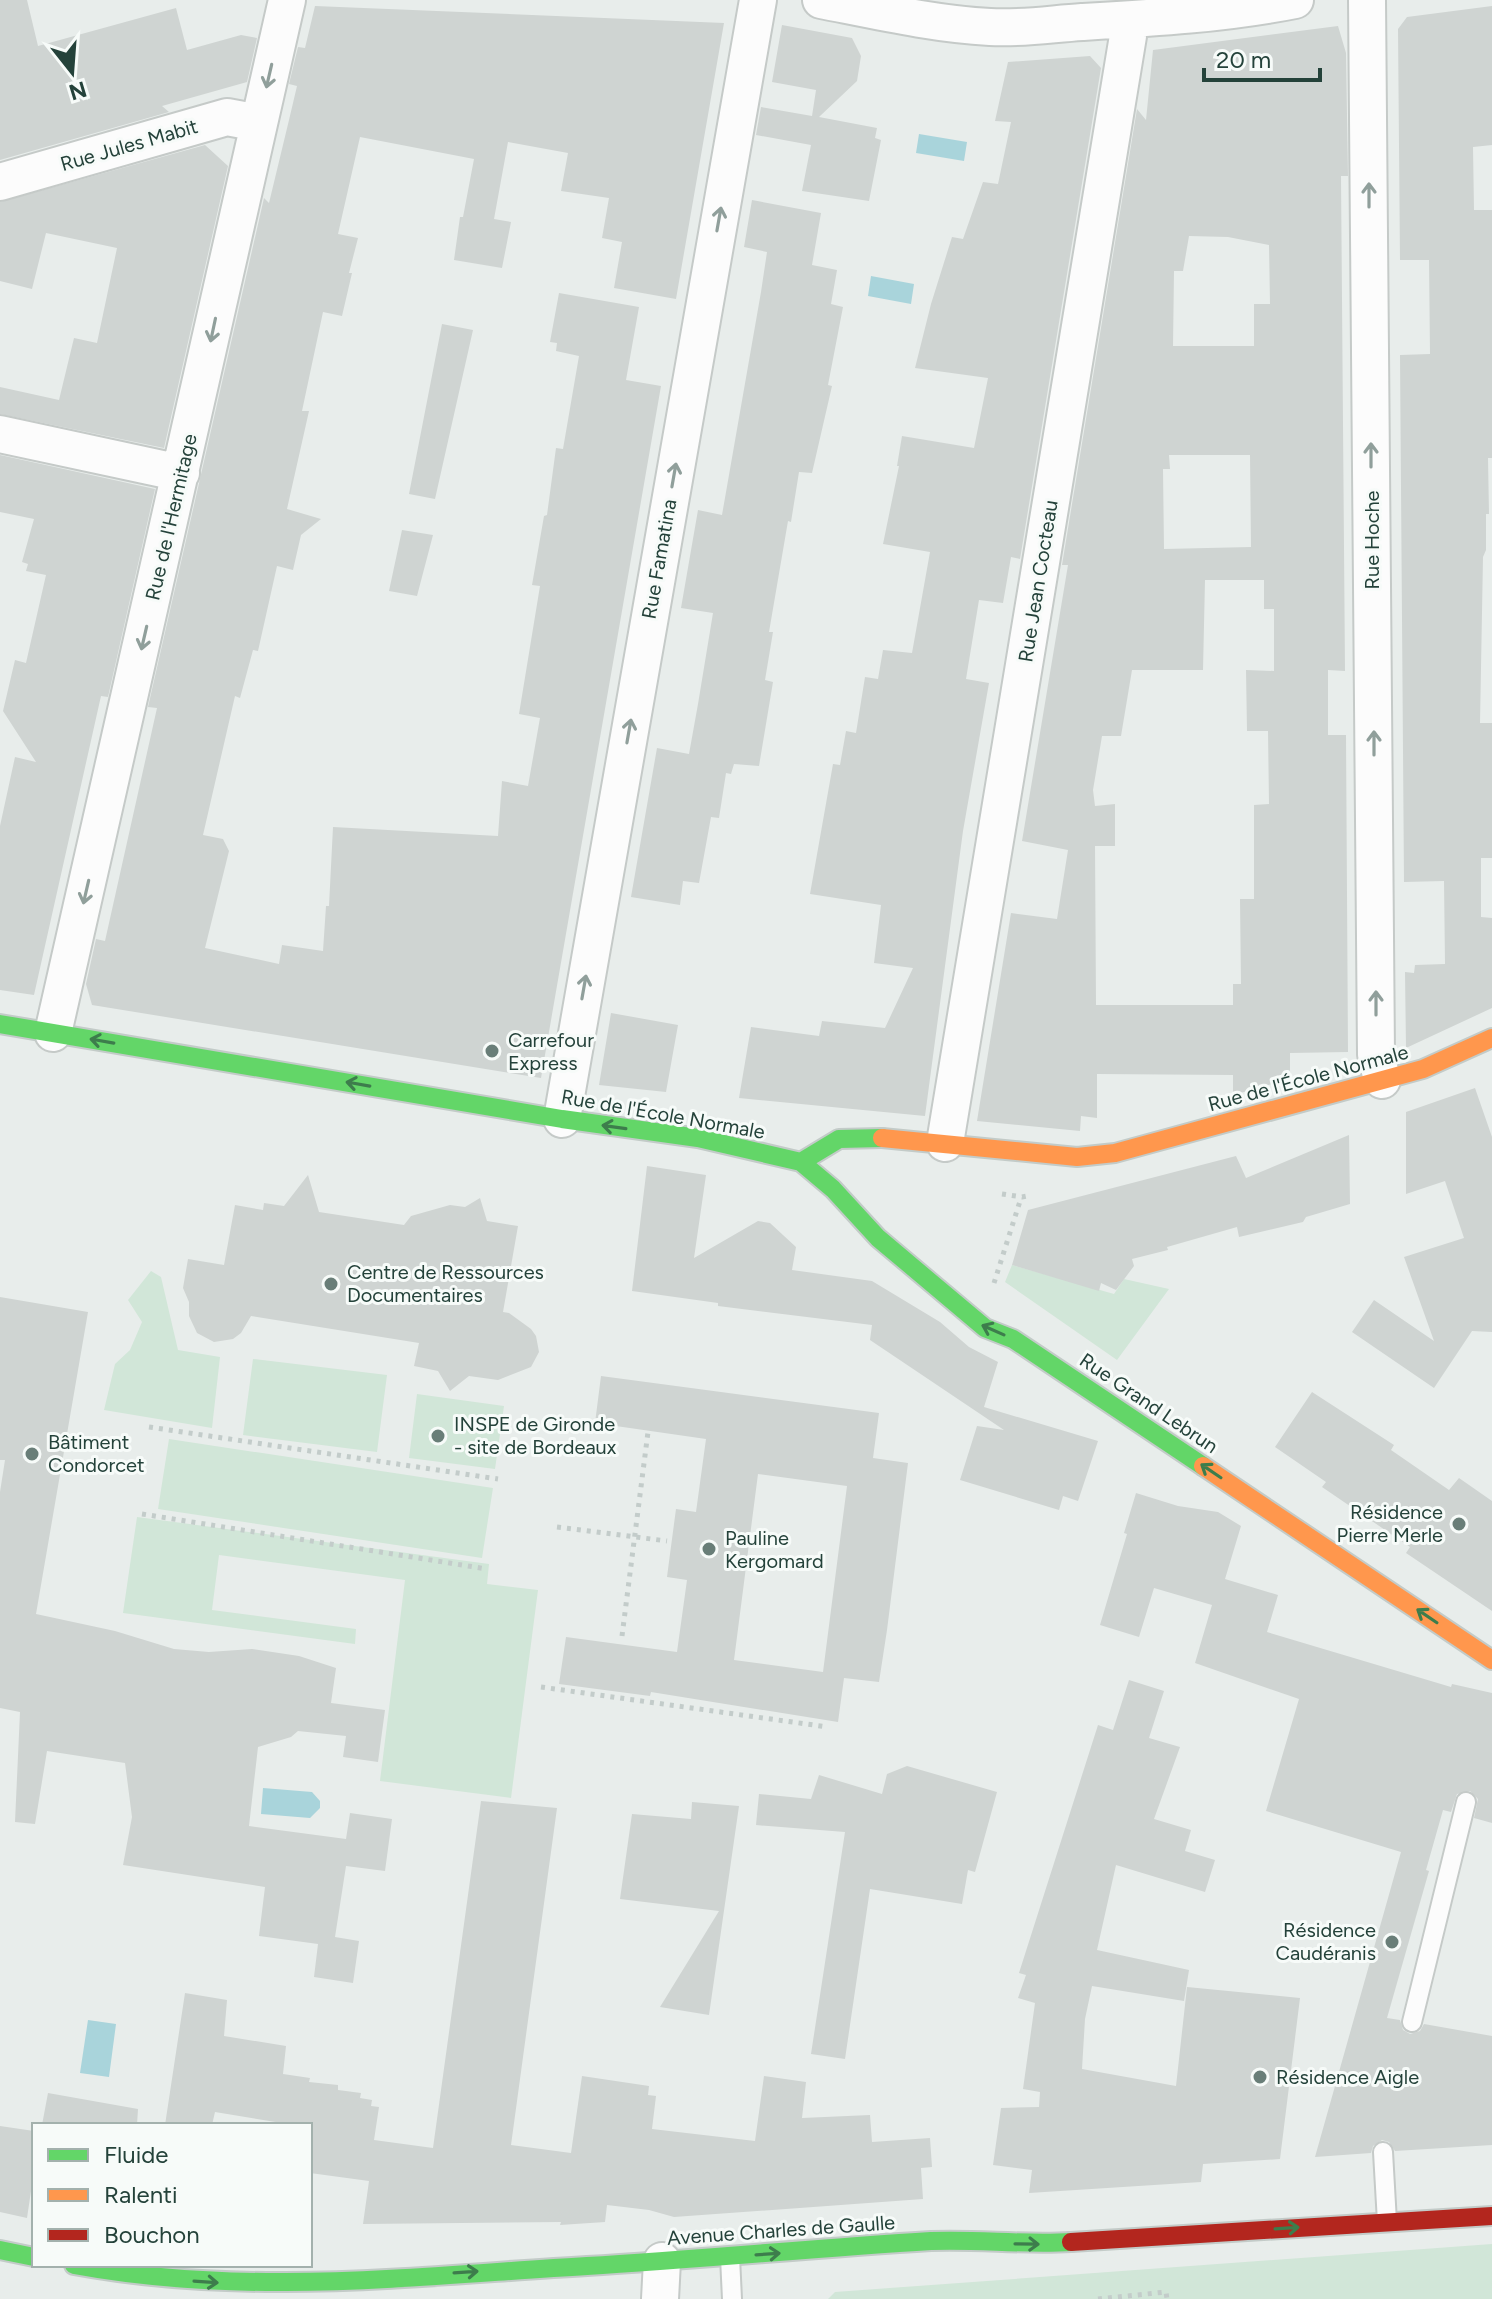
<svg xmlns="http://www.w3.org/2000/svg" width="1492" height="2299" font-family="Figtree,sans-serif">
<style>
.green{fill:#d1e6d8}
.water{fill:#a9d4db}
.building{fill:#cfd4d2;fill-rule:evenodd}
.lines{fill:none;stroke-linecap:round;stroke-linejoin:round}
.lane-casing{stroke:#c5cac8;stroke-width:22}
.street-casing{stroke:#c5cac8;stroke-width:40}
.fast-casing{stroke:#c3cbc8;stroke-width:22}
.slow-casing{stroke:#c3cbc8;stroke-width:22}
.jam-casing{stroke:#c3cbc8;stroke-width:22}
.path{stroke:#c3ccca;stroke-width:5;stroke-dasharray:4 6;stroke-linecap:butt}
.lane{stroke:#fcfcfc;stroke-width:18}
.street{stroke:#fcfcfc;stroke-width:36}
.fast{stroke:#63d668;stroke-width:18}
.slow{stroke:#ff974d;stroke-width:18}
.jam{stroke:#b3261e;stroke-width:18}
.oneway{stroke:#909f9b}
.oneway2{stroke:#3d7d4c}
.poi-dot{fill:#697e78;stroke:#f7fbf9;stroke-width:3}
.labels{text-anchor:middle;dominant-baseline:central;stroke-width:6;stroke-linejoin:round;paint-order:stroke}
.street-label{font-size:20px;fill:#24423a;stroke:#f7fbf9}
.poi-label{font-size:20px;fill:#24423a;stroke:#f7fbf9;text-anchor:start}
</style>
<rect width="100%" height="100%" fill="#e8edeb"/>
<path class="green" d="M 1012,1265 L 1114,1294 L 1124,1279 L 1169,1289 L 1117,1360 L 1005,1282 Z
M 151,1271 L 161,1277 L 178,1350 L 220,1357 L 212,1428 L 104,1410 L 115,1364 L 130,1350 L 142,1322 L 128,1300 Z
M 253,1359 L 387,1375 L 377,1452 L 243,1435 Z
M 417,1394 L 504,1406 L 495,1469 L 409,1458 Z
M 169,1439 L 493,1488 L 482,1558 L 158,1509 Z
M 137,1517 L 489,1564 L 487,1584 L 538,1590 L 511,1798 L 380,1781 L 405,1580 L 219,1555 L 212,1610 L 356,1629 L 355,1644 L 123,1613 Z
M 1492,2244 L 1492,2299 L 828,2299 L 835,2292 Z"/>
<path class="water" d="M 919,134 L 967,142 L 964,161 L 916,153 Z
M 871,276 L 914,284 L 911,304 L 868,296 Z
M 263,1788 L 312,1792 L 320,1801 L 320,1808 L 310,1818 L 261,1814 Z
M 88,2020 L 116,2024 L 109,2077 L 80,2073 Z"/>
<path class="building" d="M 0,0 L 27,0 L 38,46 L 176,8 L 187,50 L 241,35 L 257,38 L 247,82 L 162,106 L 169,112 L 0,160 Z
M 315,6 L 724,23 L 676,299 L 614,288 L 622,242 L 602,238 L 609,198 L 561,191 L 568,153 L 508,142 L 494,219 L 511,222 L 502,268 L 454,260 L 460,217 L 463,217 L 474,159 L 360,137 L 338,234 L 358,238 L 349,273 L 352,273 L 342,316 L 323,312 L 302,411 L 309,411 L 287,509 L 321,519 L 301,535 L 293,570 L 277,566 L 258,651 L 253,650 L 240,698 L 235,696 L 203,835 L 223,839 L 229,851 L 205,948 L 279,964 L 282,945 L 323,951 L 326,906 L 329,906 L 333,827 L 498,836 L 502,781 L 528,786 L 540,718 L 519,714 L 540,586 L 532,585 L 544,516 L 547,515 L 556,448 L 563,449 L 579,356 L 556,351 L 557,343 L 550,342 L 559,293 L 639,307 L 626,380 L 661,386 L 541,1078 L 92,1005 L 86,984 L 96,939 L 105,941 L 157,708 L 148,707 L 264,198 L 269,203 L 289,120 L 297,86 L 289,84 L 298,47 L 305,48 Z
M 1492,6 L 1492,145 L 1473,147 L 1474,210 L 1492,210 L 1492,458 L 1488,458 L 1489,514 L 1486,514 L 1486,550 L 1483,557 L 1480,723 L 1492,723 L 1492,858 L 1481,858 L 1481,917 L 1492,918 L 1492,1008 L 1406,1048 L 1405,972 L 1414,973 L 1415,965 L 1445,964 L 1444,881 L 1404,882 L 1400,355 L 1430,354 L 1429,260 L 1400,260 L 1398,29 L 1407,17 Z
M 782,25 L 852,38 L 861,56 L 857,81 L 819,117 L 877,128 L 875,138 L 881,140 L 869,201 L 802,191 L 811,145 L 756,135 L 761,107 L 812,116 L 816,90 L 772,82 Z
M 1338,26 L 1346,53 L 1348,176 L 1341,176 L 1345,671 L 1328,670 L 1328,735 L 1346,735 L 1348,1052 L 1290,1053 L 1290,1079 L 1233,1095 L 1233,1075 L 1097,1074 L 1097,1118 L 1081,1116 L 1080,1131 L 977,1121 L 1011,913 L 1057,919 L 1068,850 L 1022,841 L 1068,565 L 1062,565 L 1137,109 L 1146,120 L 1153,50 ZM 1189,236 L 1228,237 L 1269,245 L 1270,304 L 1254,304 L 1254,346 L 1173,346 L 1174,271 L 1183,271 ZM 1169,455 L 1250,455 L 1251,547 L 1164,549 L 1163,469 L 1170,469 ZM 1205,580 L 1264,580 L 1264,609 L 1274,609 L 1274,671 L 1246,670 L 1247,731 L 1268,731 L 1269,804 L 1254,805 L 1254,899 L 1240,899 L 1241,984 L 1233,984 L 1233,1005 L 1096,1005 L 1095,846 L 1115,846 L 1115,804 L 1095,806 L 1093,790 L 1102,736 L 1121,736 L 1132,670 L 1203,670 Z
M 1090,56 L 1101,68 L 1020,559 L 1011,557 L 1003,603 L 979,600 L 966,679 L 989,683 L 963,831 L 925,1116 L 739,1098 L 751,1027 L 819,1036 L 822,1021 L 885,1028 L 913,968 L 874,963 L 881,905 L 810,894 L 833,764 L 840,765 L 846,731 L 856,733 L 865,677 L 878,679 L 883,650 L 912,653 L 930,552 L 883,544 L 899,466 L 897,466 L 902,436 L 974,448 L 988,378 L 915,368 L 931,304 L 952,237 L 963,239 L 983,182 L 998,184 L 1011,122 L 995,121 L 1008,62 Z
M 205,145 L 228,166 L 164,448 L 0,414 L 0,387 L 59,400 L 74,338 L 97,343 L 117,248 L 46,233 L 32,289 L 0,281 L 0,202 Z
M 752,200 L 821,213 L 812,265 L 837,270 L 831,304 L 843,307 L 828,385 L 832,386 L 812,473 L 799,472 L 791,522 L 788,521 L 769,632 L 773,632 L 765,680 L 773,682 L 759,766 L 734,764 L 731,774 L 726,773 L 719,818 L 711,817 L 699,883 L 683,881 L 680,905 L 631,897 L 657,748 L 689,754 L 698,704 L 713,613 L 681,608 L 698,510 L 722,515 L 761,292 L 767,252 L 744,247 Z
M 442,324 L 473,330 L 435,499 L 409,494 Z
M 0,455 L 155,489 L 108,697 L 101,696 L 34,995 L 0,990 L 0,826 L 15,757 L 36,762 L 3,711 L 15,660 L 26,663 L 46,575 L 26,571 L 28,564 L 22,562 L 34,519 L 0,512 Z
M 402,530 L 433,535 L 417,596 L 389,591 Z
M 611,1013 L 678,1025 L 666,1092 L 599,1085 Z
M 1475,1088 L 1492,1137 L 1492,1332 L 1472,1331 L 1434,1388 L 1352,1332 L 1374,1300 L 1434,1341 L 1404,1257 L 1464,1238 L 1445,1181 L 1406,1194 L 1406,1112 Z
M 1349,1135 L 1350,1204 L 1306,1217 L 1303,1222 L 1239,1237 L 1237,1227 L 1167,1247 L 1168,1250 L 1132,1259 L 1134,1266 L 1116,1290 L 1101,1283 L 1099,1291 L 1012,1265 L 1028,1210 L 1236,1156 L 1246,1178 Z
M 647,1166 L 706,1175 L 694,1258 L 758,1221 L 770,1223 L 796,1247 L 792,1270 L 872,1281 L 940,1322 L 969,1347 L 998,1362 L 984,1407 L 1098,1441 L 1078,1501 L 1063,1496 L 1059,1510 L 960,1480 L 977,1426 L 1004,1430 L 870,1340 L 872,1325 L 718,1306 L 718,1303 L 632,1291 Z
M 308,1175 L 319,1212 L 404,1225 L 411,1216 L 450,1205 L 465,1207 L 480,1198 L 487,1221 L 518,1226 L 503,1312 L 509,1313 L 531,1329 L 536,1336 L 539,1352 L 531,1367 L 498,1380 L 469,1376 L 450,1391 L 438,1371 L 414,1366 L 419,1343 L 251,1316 L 241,1333 L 233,1339 L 214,1342 L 197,1333 L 189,1316 L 189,1302 L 183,1288 L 188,1259 L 224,1265 L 235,1205 L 263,1210 L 264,1203 L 284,1206 Z
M 0,1297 L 88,1312 L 36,1614 L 115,1631 L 174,1649 L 209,1652 L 252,1649 L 299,1656 L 336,1668 L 331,1703 L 385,1710 L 378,1762 L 343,1757 L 346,1736 L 298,1731 L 291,1737 L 258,1747 L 249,1826 L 346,1839 L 350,1813 L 392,1819 L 385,1871 L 346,1866 L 335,1937 L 359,1941 L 353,1983 L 314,1977 L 318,1944 L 259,1936 L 265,1887 L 123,1865 L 132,1817 L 125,1763 L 47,1751 L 35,1824 L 15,1822 L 20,1712 L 0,1708 L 0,1492 L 5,1460 L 0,1460 Z
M 601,1376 L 879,1413 L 873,1458 L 908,1463 L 887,1630 L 879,1682 L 844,1678 L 838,1722 L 651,1692 L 650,1696 L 559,1684 L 566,1637 L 677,1652 L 687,1580 L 667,1577 L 670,1554 L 676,1509 L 696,1512 L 706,1439 L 595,1423 ZM 758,1474 L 847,1486 L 823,1672 L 734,1660 Z
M 1312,1392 L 1394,1445 L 1391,1450 L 1449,1490 L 1459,1478 L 1492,1501 L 1492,1611 L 1406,1553 L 1410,1547 L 1322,1487 L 1326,1482 L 1275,1447 Z
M 1136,1493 L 1178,1506 L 1218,1512 L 1241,1526 L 1225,1579 L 1278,1595 L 1267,1632 L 1451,1687 L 1452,1684 L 1492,1693 L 1492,1823 L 1474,1818 L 1478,1799 L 1470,1791 L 1457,1794 L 1451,1812 L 1443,1810 L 1426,1870 L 1429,1871 L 1387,2018 L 1400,2020 L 1403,2030 L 1410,2034 L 1420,2031 L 1424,2024 L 1492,2036 L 1492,2145 L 1395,2151 L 1389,2142 L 1382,2140 L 1373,2146 L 1371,2153 L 1315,2157 L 1401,1852 L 1266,1811 L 1299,1699 L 1195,1663 L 1212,1605 L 1154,1588 L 1139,1637 L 1100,1625 L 1127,1534 L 1124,1533 Z
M 1129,1680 L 1164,1691 L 1149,1738 L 1180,1747 L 1154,1819 L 1191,1830 L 1185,1851 L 1215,1860 L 1205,1892 L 1116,1865 L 1097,1950 L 1189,1970 L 1184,2001 L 1092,1986 L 1085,2019 L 1082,2069 L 1176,2086 L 1187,1987 L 1300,1998 L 1280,2159 L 1203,2164 L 1201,2182 L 1029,2193 L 1032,2170 L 993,2165 L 1001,2108 L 1039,2107 L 1040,2092 L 1023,2089 L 1035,2003 L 1018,1998 L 1026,1975 L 1019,1973 L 1098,1725 L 1113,1730 Z
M 907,1766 L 997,1792 L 975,1872 L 968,1870 L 962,1904 L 870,1889 L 845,2059 L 811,2054 L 845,1832 L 756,1825 L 759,1794 L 811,1799 L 819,1775 L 882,1794 L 887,1774 Z
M 481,1801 L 557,1808 L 511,2145 L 571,2153 L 582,2076 L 649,2086 L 648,2095 L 656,2096 L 652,2129 L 755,2141 L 764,2076 L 806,2082 L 802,2118 L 870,2115 L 872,2142 L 930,2138 L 932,2167 L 921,2168 L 923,2199 L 674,2217 L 649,2210 L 607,2205 L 605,2222 L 560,2225 L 561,2222 L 363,2224 L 369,2181 L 310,2173 L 310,2125 L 294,2125 L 215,2112 L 212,2125 L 165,2125 L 185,1993 L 227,2000 L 224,2036 L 286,2046 L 283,2074 L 310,2078 L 309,2082 L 338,2085 L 338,2090 L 361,2093 L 360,2098 L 372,2100 L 371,2106 L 379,2107 L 374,2140 L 433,2148 Z
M 692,1802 L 739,1806 L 709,2015 L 660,2007 L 719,1911 L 620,1899 L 632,1814 L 691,1819 Z
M 48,2093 L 138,2109 L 137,2125 L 42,2125 Z
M 0,2126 L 34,2131 L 34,2171 L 27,2218 L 0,2212 Z"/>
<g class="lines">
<defs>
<path id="lane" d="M 1412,2022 L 1466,1802
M 1383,2152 L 1387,2222
M 730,2257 L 732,2299"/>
<path id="street" d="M 821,0 C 877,11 934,24 990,27 C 1021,29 1051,24 1082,22 C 1153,18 1225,14 1295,0
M 1367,0 L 1376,1054 L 1382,1080
M 0,182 L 227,117 L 259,123
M 0,434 L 181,473
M 53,1033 L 287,0
M 562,1119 L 758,0
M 945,1143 L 1128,36 L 1127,20
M 660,2299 L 662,2261"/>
<path id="fast" d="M 0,1024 L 562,1119 L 698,1138 L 801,1162 L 839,1139 L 882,1138
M 801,1162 L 833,1189 L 878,1238 L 985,1328 L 1013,1339 L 1203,1466
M 0,2250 L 34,2257
M 74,2265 C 245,2297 415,2276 587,2266 C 702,2259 817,2248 931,2241 C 978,2239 1024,2245 1071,2242"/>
<path id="slow" d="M 882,1138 L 1077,1157 L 1115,1153 L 1423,1069 L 1492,1038
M 1203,1466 L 1492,1660"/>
<path id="jam" d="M 1071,2242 L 1492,2216"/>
</defs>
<use href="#lane" class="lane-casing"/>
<use href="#street" class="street-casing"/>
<use href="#fast" class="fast-casing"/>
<use href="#slow" class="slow-casing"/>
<use href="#jam" class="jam-casing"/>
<path class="path" d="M 1002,1194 L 1022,1197 L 1027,1196
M 994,1283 L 1021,1198
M 149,1427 L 498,1479
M 142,1514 L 487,1569
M 557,1527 L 667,1541
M 622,1636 L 648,1432
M 541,1687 L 828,1727
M 1098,2299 L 1166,2292 L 1167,2299"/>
<use href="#lane" class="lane"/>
<use href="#street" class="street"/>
<use href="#fast" class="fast"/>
<use href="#slow" class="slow"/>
<use href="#jam" class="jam"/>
</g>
<defs><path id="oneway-shaft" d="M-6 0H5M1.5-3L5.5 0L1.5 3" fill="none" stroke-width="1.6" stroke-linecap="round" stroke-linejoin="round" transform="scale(2)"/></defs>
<g class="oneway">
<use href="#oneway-shaft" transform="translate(269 76) rotate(103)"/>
<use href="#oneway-shaft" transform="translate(1369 195) rotate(-90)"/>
<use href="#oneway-shaft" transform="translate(719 219) rotate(-80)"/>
<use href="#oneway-shaft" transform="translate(213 330) rotate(102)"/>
<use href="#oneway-shaft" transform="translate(1371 455) rotate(-90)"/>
<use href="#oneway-shaft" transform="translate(674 475) rotate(-80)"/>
<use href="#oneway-shaft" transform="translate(144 638) rotate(103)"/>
<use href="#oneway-shaft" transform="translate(629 731) rotate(-80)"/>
<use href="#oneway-shaft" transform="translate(1374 743) rotate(-90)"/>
<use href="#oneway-shaft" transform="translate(86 892) rotate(103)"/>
<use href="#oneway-shaft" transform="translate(584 987) rotate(-80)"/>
<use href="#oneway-shaft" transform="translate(1376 1003) rotate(-90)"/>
</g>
<g class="oneway2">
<use href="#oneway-shaft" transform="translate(102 1041) rotate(-170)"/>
<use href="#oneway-shaft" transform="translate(358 1084) rotate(-170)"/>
<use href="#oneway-shaft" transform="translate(614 1127) rotate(-172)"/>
<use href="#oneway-shaft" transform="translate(993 1330) rotate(-156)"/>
<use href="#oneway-shaft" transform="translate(1211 1471) rotate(-146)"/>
<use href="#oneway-shaft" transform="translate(1427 1616) rotate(-146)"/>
<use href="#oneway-shaft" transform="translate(1287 2228) rotate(-4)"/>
<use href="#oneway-shaft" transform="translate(1027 2244) rotate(1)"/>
<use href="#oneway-shaft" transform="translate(768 2254) rotate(-4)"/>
<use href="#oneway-shaft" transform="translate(466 2272) rotate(-4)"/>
<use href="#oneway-shaft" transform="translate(206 2282) rotate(4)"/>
</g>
<g class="poi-dot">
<circle cx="492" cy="1051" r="8"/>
<circle cx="331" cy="1284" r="8"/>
<circle cx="438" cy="1436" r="8"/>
<circle cx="32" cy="1454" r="8"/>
<circle cx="1459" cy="1524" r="8"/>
<circle cx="709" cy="1549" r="8"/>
<circle cx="1392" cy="1942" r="8"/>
<circle cx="1260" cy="2077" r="8"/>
</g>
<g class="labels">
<g class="street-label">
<text transform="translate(129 145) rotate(-16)">Rue Jules Mabit</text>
<text transform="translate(171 517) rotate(-77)">Rue de l'Hermitage</text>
<text transform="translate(1372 540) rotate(-90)">Rue Hoche</text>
<text transform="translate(659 559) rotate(-80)">Rue Famatina</text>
<text transform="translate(1038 581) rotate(-81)">Rue Jean Cocteau</text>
<text transform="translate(1308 1078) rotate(-15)">Rue de l'École Normale</text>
<text transform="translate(663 1114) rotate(10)">Rue de l'École Normale</text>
<text transform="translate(1149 1403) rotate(34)">Rue Grand Lebrun</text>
<text transform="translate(781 2230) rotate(-4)">Avenue Charles de Gaulle</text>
</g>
<g class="poi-label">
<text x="508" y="1040">Carrefour<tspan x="508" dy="23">Express</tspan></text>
<text x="347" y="1272">Centre de Ressources<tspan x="347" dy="23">Documentaires</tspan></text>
<text x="454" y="1424">INSPE de Gironde<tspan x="454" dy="23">- site de Bordeaux</tspan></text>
<text x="48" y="1442">Bâtiment<tspan x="48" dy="23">Condorcet</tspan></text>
<text x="1443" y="1512" text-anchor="end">Résidence<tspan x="1443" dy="23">Pierre Merle</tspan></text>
<text x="725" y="1538">Pauline<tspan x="725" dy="23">Kergomard</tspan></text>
<text x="1376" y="1930" text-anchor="end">Résidence<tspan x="1376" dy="23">Caudéranis</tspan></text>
<text x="1276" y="2077">Résidence Aigle</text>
</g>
</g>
<rect x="32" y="2123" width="280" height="144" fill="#f7fbf9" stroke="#a3b1ad" stroke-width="2"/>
<rect x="48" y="2149" width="40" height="12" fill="#63d668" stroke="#a3b1ad" stroke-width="2"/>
<text x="104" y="2163" font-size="24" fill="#24423a">Fluide</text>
<rect x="48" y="2189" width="40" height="12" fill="#ff974d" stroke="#a3b1ad" stroke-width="2"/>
<text x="104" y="2203" font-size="24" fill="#24423a">Ralenti</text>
<rect x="48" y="2229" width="40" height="12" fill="#b3261e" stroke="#a3b1ad" stroke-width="2"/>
<text x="104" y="2243" font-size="24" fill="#24423a">Bouchon</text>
<g transform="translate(72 72) rotate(163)" stroke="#f7fbf9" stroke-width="6" paint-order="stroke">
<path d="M0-6L14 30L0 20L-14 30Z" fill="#24423a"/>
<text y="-12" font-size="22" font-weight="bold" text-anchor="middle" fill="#24423a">N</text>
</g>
<path d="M1204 68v12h116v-12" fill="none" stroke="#24423a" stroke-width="4"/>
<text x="1216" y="68" font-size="24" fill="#24423a" stroke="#f7fbf9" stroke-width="6" paint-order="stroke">20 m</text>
</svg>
